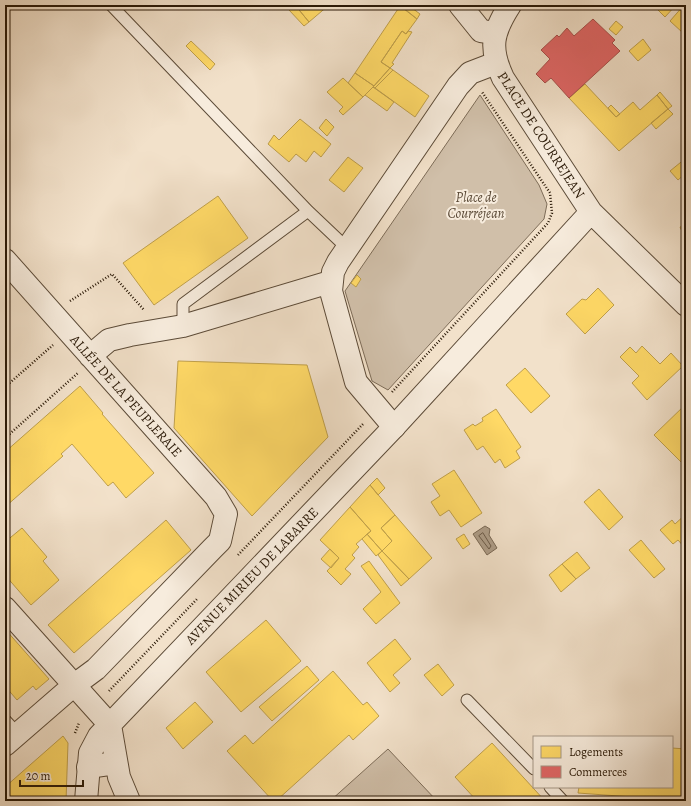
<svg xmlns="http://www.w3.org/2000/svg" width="691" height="806" font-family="Alegreya,serif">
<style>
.green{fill:#d0bfa9;stroke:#7d6c58}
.water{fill:#ae9d88;stroke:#796854}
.homes{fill:#ffd966;stroke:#bf9f4a}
.shops{fill:#e06666;stroke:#a94f4a}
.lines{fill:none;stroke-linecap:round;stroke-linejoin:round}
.shore{stroke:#6c5b48;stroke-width:1}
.service-casing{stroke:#5c4b38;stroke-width:13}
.minor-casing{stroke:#5c4b38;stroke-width:24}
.tertiary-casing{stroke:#5c4b38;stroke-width:24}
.path{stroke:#2a1907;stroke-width:2.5;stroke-dasharray:1 2;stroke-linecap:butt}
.service{stroke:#f7ecdd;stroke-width:11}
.minor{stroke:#f7ecdd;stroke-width:22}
.tertiary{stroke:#f7ecdd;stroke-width:22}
.labels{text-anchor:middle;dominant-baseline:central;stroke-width:4;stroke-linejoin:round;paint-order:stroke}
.street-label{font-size:14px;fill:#2a1907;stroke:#f7ecdd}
.park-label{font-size:14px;font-style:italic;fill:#5c4b38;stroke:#f7ecdd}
</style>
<rect width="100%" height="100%" fill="#f2e1ca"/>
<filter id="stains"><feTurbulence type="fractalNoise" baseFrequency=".005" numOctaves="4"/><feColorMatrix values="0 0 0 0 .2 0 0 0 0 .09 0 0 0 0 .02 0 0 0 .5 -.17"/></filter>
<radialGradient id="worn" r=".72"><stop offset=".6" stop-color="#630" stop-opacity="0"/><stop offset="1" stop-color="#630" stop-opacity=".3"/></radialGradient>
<path class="green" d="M 480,95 L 539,185 L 547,204 L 544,219 L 388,390 L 372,381 L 345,291 Z
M 388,749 L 437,801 L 330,801 Z"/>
<path class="water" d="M 485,526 L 490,529 L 489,535 L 497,548 L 487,555 L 473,534 Z"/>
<path class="homes" d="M 295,5 L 329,5 L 309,22 Z
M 295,5 L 309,22 L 304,26 L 289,10 Z
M 400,5 L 408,5 L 420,14 L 417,19 Z
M 662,5 L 676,5 L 665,17 L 658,10 Z
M 684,5 L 686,5 L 686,30 L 683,33 L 670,21 Z
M 400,6 L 417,19 L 406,34 L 402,31 L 381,62 L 390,68 L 374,86 L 355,73 Z
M 616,21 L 623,27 L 616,35 L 609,29 Z
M 402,31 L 406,34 L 408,31 L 412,32 L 392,63 L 394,64 L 390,68 L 381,62 Z
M 643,39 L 651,50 L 638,61 L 629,51 Z
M 191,41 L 215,64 L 210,70 L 186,46 Z
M 390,68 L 393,70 L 375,88 L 373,87 Z
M 393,70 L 429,96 L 415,117 L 375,88 Z
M 355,73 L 374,86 L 363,97 L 348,83 Z
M 343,78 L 363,97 L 343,115 L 339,111 L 343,107 L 327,92 Z
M 585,84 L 616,117 L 633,102 L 640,110 L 657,95 L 668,109 L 619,151 L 569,98 Z
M 373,87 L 394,102 L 387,111 L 365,95 Z
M 660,92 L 672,106 L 668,109 L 657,95 Z
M 611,105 L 620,114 L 616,117 L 608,108 Z
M 668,109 L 673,114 L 656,129 L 651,123 Z
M 300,119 L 331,144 L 321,157 L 314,151 L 306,162 L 296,154 L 289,162 L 268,144 L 274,135 L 279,140 Z
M 326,119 L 334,127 L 327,136 L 319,128 Z
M 348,157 L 363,168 L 344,192 L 329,180 Z
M 686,158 L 686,173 L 678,180 L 670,171 Z
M 218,196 L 248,238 L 154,305 L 123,263 Z
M 686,201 L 686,237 L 685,238 L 680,227 L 686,225 L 682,218 Z
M 357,275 L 361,279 L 356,287 L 351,283 Z
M 598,288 L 614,305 L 585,334 L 566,314 L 582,299 L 586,300 Z
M 642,346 L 660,364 L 671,353 L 683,366 L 647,400 L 632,383 L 639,376 L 620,357 L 630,347 L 636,353 Z
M 178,361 L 307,365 L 328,437 L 252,516 L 174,428 Z
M 525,368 L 550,396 L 531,413 L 506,385 Z
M 80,386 L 103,413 L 102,414 L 154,473 L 126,498 L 113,482 L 108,486 L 72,444 L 61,454 L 63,456 L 5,507 L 5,452 Z
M 686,404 L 686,458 L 681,462 L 654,435 Z
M 496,409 L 521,447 L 516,451 L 520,458 L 505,468 L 500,459 L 495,463 L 483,446 L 477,450 L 464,430 L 473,424 L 475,426 L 483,421 L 482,418 Z
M 454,470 L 482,513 L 461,527 L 449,510 L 440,516 L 431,502 L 440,496 L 432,484 Z
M 377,478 L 385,488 L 378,495 L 370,485 Z
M 370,485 L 395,515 L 381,528 L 392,541 L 382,551 L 367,534 L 371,531 L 350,507 Z
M 599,489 L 623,517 L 609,530 L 584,502 Z
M 350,507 L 371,531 L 356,544 L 359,547 L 352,555 L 355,558 L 345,569 L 351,574 L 341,585 L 327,571 L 339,558 L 320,540 Z
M 686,514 L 686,549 L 678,540 L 673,544 L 660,530 L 672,520 L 675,524 Z
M 395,515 L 432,558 L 409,579 L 382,551 L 392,541 L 381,528 Z
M 166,520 L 191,550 L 74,653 L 48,625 Z
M 22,528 L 47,557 L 43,561 L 59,580 L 31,605 L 5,575 L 5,542 Z
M 367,534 L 382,551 L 376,556 L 362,539 Z
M 464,534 L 470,544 L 463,549 L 456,539 Z
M 641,540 L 665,569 L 654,578 L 629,550 Z
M 330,549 L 339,558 L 331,568 L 321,559 Z
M 382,551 L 409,579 L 401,586 L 378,555 Z
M 577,552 L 590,568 L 576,579 L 562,564 Z
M 369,561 L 400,603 L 376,624 L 363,609 L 381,592 L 361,566 Z
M 562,564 L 576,579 L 561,592 L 549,575 Z
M 266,620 L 301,661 L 241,712 L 206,672 Z
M 5,629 L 49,679 L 36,690 L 33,686 L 17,700 L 5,686 Z
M 395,639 L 411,659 L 393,675 L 400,683 L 390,692 L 367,663 Z
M 438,664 L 454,685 L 442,696 L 424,675 Z
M 307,666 L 319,680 L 272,721 L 259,707 Z
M 333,671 L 363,705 L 367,702 L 379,716 L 353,740 L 349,735 L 276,801 L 273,801 L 227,751 L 245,735 L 253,744 Z
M 195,702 L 213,722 L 183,749 L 166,728 Z
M 63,736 L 68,743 L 66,801 L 5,801 L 5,787 Z
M 492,743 L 545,801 L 477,801 L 455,777 Z
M 672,748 L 686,749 L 686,801 L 578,793 L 579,787 L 672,787 Z"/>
<path class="shops" d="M 593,19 L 615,40 L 612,43 L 620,51 L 569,98 L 551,78 L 545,83 L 536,74 L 550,59 L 541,50 L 557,35 L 559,37 L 567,28 L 574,36 Z"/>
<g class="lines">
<path class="shore" d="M 483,533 L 491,546 L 489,549 L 479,536 Z"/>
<defs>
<path id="service" d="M 111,5 L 308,211 L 347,248
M 183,326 L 183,304 L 308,211
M 467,700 L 534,769
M 5,720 L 18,734
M 550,787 L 563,801"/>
<path id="minor" d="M 460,5 L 481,31 L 495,33
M 5,260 L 216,497 L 226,514 L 220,541 L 212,549 L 96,669 L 73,686 L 5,745
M 90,356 L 109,340 L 130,335 L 183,326 L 330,282
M 394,427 L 356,382 L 331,291 L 333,272 L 338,262 L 458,86 L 470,73 L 496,63
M 5,608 L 110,725
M 88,767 L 116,763"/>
<path id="tertiary" d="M 510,5 C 492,33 489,48 503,78 L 591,212 L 686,305
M 110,725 L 119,777 L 129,801
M 86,801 L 90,753 L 99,736 L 394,427 L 591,212"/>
</defs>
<use href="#service" class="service-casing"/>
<use href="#minor" class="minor-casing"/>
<use href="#tertiary" class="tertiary-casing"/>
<path class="path" d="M 70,301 L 112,274 L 144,310
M 5,387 L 53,345
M 392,392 L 548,223 L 552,213 L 550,193 L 482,92
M 5,438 L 78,373
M 238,555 L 363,424
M 109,691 L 198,598
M 75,733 L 79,723"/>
<use href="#service" class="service"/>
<use href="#minor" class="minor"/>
<use href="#tertiary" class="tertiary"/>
</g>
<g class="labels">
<g class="street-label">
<text transform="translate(541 135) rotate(57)">PLACE DE COURREJEAN</text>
<text transform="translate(126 396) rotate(48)">ALLÉE DE LA PEUPLERAIE</text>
<text transform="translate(252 576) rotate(-46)">AVENUE MIRIEU DE LABARRE</text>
</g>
<g class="park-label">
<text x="476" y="197">Place de<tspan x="476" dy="16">Courréjean</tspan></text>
</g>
</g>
<rect width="691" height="806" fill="none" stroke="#f2e1ca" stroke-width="20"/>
<rect x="6" y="6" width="679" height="794" fill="none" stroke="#2a1907" stroke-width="2"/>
<rect x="10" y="10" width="671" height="786" fill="none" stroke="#2a1907"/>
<rect x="533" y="736" width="140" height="52" fill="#f7ecdd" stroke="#a59887"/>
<rect x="541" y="746" width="20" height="12" fill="#ffd966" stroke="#a59887"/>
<text x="569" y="756" font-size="12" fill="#2a1907">Logements</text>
<rect x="541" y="766" width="20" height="12" fill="#e06666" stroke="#a59887"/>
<text x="569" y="776" font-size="12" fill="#2a1907">Commerces</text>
<path d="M20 780v6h63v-6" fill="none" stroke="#2a1907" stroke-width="2"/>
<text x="26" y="780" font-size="12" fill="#2a1907" stroke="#f7ecdd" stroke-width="3" paint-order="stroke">20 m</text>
<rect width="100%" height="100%" filter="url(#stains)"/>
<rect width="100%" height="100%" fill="url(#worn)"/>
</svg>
